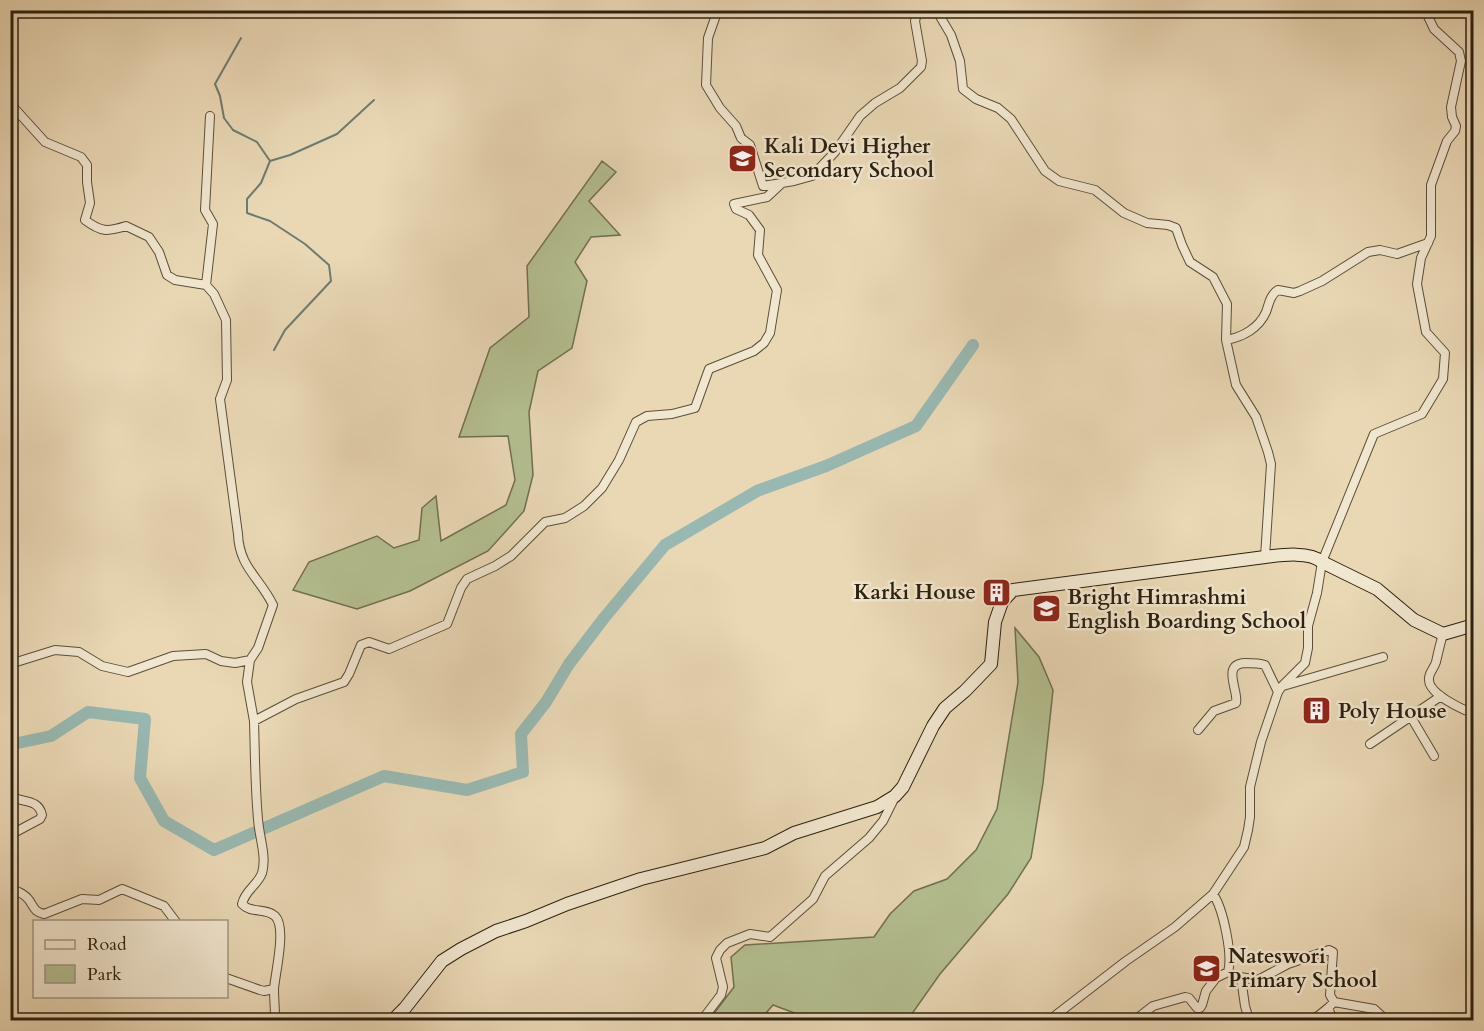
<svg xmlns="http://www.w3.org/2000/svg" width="1484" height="1031" font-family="Cardo,serif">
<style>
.green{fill:#b4bf90;stroke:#707050;stroke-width:1.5}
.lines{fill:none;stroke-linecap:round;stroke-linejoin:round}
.stream{stroke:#6d7c72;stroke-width:2}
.river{stroke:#98b9b2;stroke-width:12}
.street-casing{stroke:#5c4e3a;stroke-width:10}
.secondary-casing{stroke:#2c2011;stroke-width:14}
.street{stroke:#f1e6cf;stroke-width:8}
.secondary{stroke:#f1e6cf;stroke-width:12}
.labels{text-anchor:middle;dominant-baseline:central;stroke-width:5;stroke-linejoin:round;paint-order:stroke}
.poi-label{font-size:21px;font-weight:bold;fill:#2c2011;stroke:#f1e6cf;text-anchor:start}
</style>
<rect width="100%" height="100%" fill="#ead8b5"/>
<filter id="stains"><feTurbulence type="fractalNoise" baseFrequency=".00333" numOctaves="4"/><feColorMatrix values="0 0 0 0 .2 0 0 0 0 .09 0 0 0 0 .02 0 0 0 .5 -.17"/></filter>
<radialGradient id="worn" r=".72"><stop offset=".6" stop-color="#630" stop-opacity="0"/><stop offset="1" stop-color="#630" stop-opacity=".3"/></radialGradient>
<path class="green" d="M 602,161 L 616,172 L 589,201 L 620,235 L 591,237 L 575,262 L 587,281 L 572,348 L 538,371 L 529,412 L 533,475 L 524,511 L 488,551 L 410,591 L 357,609 L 293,590 L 309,562 L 377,536 L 394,548 L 419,540 L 422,508 L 436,496 L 441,541 L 506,505 L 515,480 L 508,436 L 459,437 L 490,348 L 529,317 L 527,266 Z
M 1015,628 L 1039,657 L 1053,690 L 1043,783 L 1031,858 L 1008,894 L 940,974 L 911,1015 L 909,1020 L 813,1020 L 773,1005 L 760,1020 L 709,1020 L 734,987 L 731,957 L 745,945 L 874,937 L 890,914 L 914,891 L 947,879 L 976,850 L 997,809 L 1018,682 Z"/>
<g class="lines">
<path class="stream" d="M 241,38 L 215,84 L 220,96 L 224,118 L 233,130 L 257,142 L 270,161 L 261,183 L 247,199 L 247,213 L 270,221 L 305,244 L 329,265 L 331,281 L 285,330 L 274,350
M 270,161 L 290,155 L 337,134 L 374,100"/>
<path class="river" d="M 10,742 L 18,743 L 51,736 L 88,712 L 145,719 L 140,778 L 164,821 L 214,850 L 384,776 L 467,790 L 523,772 L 521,734 L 546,702 L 569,664 L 604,618 L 665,545 L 757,491 L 826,466 L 916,426 L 973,345"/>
<defs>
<path id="street" d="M 715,10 L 715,18 L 708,38 L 706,85 L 720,108 L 736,126 L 741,138 L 750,145 L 763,186 L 794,181 L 812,176 L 835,152 L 860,116 L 875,103 L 900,88 L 921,67 L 922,61 L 915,21 L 917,14 L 923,10
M 931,10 L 938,13 L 951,35 L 960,61 L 963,89 L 976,99 L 998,108 L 1011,119 L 1045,171 L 1059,181 L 1095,190 L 1124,213 L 1147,223 L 1168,225 L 1176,228 L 1182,245 L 1190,262 L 1213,277 L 1227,304 L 1226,340 L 1236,385 L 1256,417 L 1268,452 L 1271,464 L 1265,557
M 10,107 L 16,110 L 45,142 L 81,157 L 87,165 L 87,182 L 90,203 L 85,220 C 101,232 107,232 126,226 L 149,237 L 159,252 L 167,275 L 175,280 L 206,285 L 214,294 L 226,320 L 227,380 L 220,399 L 238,534 C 239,567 260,578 273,605 L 258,648 L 250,660 L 247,682 L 254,721
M 206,285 L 213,224 L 205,210 L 210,116
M 1226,340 C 1243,337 1259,328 1266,312 C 1269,304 1270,295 1278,290 L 1294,293 L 1300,291 L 1322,281 L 1368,252 L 1380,250 L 1397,254 L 1428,243
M 1443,634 C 1440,644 1438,653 1436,662 C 1434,669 1428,673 1429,680 C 1429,694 1462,709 1474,714
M 10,664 L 55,650 L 79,652 L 102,666 L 128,672 L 173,656 L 206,654 L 221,661 L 235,663 L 250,660
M 1283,686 L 1383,657
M 1411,717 L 1434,756
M 1198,730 L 1214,711 L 1236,703 C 1239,691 1221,664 1245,663 C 1252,663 1259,663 1265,665 L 1278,692
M 1370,744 L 1441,696
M 10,774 L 10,779
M 10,795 C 20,804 38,797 42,815 L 40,819 L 10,835
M 10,888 C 17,891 25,894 29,900 C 34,907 34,912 44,914 L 82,899 L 99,900 L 122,889 L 164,906 L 176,922
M 1213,894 C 1223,908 1233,955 1228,972 L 1240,977 L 1258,980 L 1288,964 L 1329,950 L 1333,952 L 1330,995 L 1334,1002 L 1374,1009 L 1386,1020
M 226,978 L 260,990 L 264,991 L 274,989
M 1241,978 L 1245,1006 L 1249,1020
M 276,1020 L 275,1017 C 275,1008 274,998 274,989 C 275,974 287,927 275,916 C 265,907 251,914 242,904 C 245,890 258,885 262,873 C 267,856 259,837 258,819 C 255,786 255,754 254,721 L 296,699 L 344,682 L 349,674 L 361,645 L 369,642 L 389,649 L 447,624 L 461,588 L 467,579 L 495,566 L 511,556 L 545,522 L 565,518 L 584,506 L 602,488 L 619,460 L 636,422 L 647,416 L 672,414 L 695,408 L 709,369 L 754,351 L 764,343 L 770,333 L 777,290 L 758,255 L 760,230 L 749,215 L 736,209 L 734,204 L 767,197 L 782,183
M 702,1020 L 721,995 L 723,987 L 716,958 L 720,950 L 727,943 L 750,934 L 770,937 L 813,899 L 825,876 L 869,838 L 883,821 L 895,797
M 1051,1020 L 1056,1015 L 1126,961 L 1175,927 L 1213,894 L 1244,847 L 1248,830 L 1250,817 L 1250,787 L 1261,742 L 1278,692 L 1282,686 L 1305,663 L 1308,648 L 1308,626 L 1317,593 L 1322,562 L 1374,434 L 1422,414 L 1443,379 L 1445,353 L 1426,332 L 1417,284 L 1421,258 L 1431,236 L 1431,185 L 1447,141 L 1455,131 L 1456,126 L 1452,117 L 1451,107 L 1461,61 L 1459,52 L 1434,29 L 1425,10
M 1135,1020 L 1153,1006 L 1185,997 L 1189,998 L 1197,1008 L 1200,1008 L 1202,1005 L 1206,991 L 1216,978 L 1228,972
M 1313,1020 L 1328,1008
M 1333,1020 L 1328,1008 L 1334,1002"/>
<path id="secondary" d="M 393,1020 L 405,1008 L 442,961 L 461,949 L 496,931 L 526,921 L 567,904 L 641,879 L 765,848 L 794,833 L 877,807 L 895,796 L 903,787 L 933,726 L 945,708 L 965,691 L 991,664 L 995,622 L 1002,602 L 1013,590 L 1265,557 C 1281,555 1310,551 1322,562 L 1377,589 L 1414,620 L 1443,634 L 1474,625"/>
</defs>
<use href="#street" class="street-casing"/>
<use href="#secondary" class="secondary-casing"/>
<use href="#street" class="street"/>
<use href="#secondary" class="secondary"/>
</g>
<defs>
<symbol id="school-square" viewBox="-11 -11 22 22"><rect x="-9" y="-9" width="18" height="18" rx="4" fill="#8f2418" stroke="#f1e6cf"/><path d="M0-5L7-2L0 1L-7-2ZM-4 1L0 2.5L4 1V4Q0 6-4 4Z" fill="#fff"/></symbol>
<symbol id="building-square" viewBox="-11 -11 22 22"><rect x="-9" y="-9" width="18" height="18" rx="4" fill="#8f2418" stroke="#f1e6cf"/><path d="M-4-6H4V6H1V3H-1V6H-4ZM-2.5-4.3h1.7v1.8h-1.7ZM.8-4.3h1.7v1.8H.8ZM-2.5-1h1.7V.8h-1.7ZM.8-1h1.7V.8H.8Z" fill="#fff"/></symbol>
</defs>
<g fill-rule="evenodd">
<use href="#school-square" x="726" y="142" width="33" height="33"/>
<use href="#building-square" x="980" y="576" width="33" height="33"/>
<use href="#school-square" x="1030" y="592" width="33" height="33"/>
<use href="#building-square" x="1300" y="694" width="33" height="33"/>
<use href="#school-square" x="1190" y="952" width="33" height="33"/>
</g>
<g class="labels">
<g class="poi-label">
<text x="764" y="146">Kali Devi Higher<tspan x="764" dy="24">Secondary School</tspan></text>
<text x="976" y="592" text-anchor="end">Karki House</text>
<text x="1067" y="597">Bright Himrashmi<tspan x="1067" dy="24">English Boarding School</tspan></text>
<text x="1338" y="711">Poly House</text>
<text x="1228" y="956">Nateswori<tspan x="1228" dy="24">Primary School</tspan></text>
</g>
</g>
<rect width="1484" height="1031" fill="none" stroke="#ead8b5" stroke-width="36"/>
<rect x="12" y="12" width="1460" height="1007" fill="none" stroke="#2c2011" stroke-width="3"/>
<rect x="18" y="18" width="1448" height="995" fill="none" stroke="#2c2011" stroke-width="1.5"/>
<rect x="33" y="920" width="195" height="78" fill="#f1e6cf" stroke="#a29783" stroke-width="1.5"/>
<rect x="45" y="940" width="30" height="9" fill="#f1e6cf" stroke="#a29783" stroke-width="1.5"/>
<text x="87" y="950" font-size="18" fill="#2c2011">Road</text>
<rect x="45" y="965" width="30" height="18" fill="#b4bf90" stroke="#a29783" stroke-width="1.5"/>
<text x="87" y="980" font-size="18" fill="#2c2011">Park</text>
<rect width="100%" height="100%" filter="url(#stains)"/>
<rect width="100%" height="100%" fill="url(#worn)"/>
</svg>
